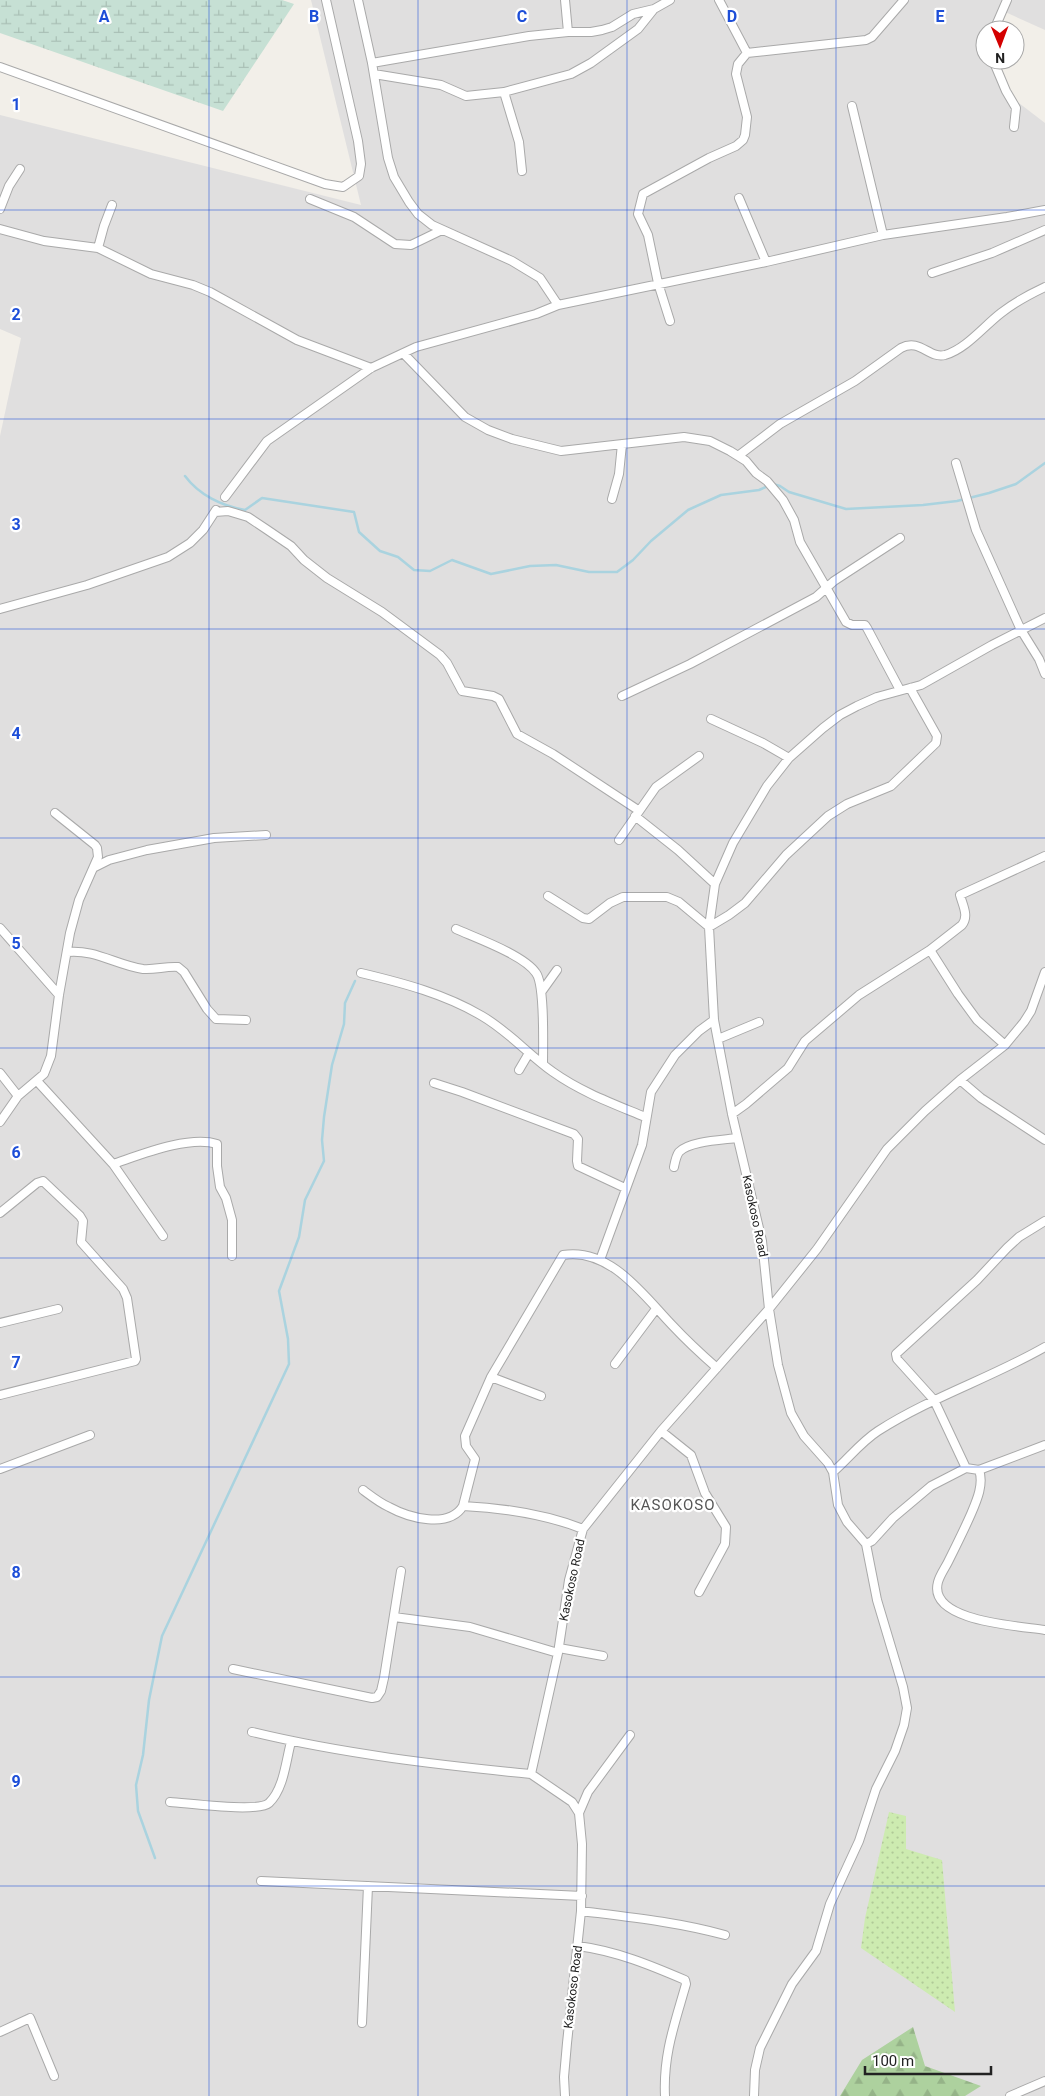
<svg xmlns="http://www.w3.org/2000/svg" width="1045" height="2096" font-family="Roboto,sans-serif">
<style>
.residential{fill:#e0dfdf}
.grass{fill:url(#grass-dots)}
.forest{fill:url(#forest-firs)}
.wetland{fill:url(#wetland-marsh)}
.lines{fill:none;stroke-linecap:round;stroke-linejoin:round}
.stream{stroke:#aad3df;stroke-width:2.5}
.minor-casing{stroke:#a9a9a9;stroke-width:10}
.minor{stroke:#fff;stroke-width:8}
.grid{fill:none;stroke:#1d4ed8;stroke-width:1;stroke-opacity:0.55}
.labels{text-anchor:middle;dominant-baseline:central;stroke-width:4.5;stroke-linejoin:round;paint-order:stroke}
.street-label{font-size:12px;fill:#222;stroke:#fff}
.quarter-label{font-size:15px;letter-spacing:1px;fill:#555;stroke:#fff}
.grid-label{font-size:16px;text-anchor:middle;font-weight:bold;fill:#1d4ed8;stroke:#fff;stroke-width:4.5;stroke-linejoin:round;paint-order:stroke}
</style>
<defs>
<pattern id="grass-dots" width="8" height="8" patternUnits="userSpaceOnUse" patternTransform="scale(1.25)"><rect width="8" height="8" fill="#cdebb0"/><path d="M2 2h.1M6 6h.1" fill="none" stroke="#b0c997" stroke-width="1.8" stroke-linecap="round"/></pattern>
<pattern id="forest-firs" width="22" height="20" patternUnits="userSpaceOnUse" patternTransform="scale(1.25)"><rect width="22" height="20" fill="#add19e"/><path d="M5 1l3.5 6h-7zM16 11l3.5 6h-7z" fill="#95b388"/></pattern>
<pattern id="wetland-marsh" width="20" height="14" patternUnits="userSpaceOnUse" patternTransform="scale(1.25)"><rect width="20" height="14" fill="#c6e0d4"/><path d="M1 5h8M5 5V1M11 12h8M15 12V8" fill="none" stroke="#aac0b6"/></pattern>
</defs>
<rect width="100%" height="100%" fill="#f2efe9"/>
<path class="residential" d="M 311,0 L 1045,0 L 1045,30 L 1003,11 L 994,30 L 985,30 L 985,60 L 993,60 L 1011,97 L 1045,123 L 1045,2096 L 0,2096 L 0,436 L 21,338 L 0,329 L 0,115 L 361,205 Z"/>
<path class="grass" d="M 889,1812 L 906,1816 L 906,1849 L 942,1860 L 955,2012 L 861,1948 L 865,1918 Z"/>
<path class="forest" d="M 913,2027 L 925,2066 L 981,2086 L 965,2096 L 840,2096 L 862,2060 Z"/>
<path class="wetland" d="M 0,0 L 282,0 L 294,4 L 223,111 L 0,33 Z"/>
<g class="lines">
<path class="stream" d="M 185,476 C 199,495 222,506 245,510 L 262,498 L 354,512 L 359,532 L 380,551 L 398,557 L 414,570 L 430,571 L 452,560 L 491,574 L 530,566 L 556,565 L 589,572 L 617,572 L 633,560 L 651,541 L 688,510 L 721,495 L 759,490 L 773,484 L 780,486 L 789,492 L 846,509 L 923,505 L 957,501 L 989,493 L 1016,484 L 1045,463
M 155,1858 L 138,1811 L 136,1785 L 143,1755 L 149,1700 L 162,1636 L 289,1364 L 288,1339 L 279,1291 L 299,1237 L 305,1200 L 324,1161 L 322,1140 L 324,1117 L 332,1065 L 344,1024 L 345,1003 L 355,981"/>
<defs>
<path id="minor" d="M 994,30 L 1007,0
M 568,32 L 591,32 L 602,30 L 612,27 L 633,14 L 654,9 L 670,0
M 747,53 L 866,40 L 872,37 L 904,0
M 993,60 L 1006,91 L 1016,108 L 1014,127
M 372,63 L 529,36 L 568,32 L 565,0
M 0,67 L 325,184 L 343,187 L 359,176 L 361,164 L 358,141 L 326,0
M 374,74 L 441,85 L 466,96 L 504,92 L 571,74 L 591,63 L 638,29 L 654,9
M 504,92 L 519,142 L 522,171
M 852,106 L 883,235
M 739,198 L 766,262
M 310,199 L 354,217 L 395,244 L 411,245 L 442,230
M 0,209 L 9,186 L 20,169
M 0,229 L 44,241 L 98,248 L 151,274 L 193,285 L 210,292 L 297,340 L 371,368
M 98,248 L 104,226 L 112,205
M 932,273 L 992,253 L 1045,230
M 558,305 L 766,262 L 883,235 L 1007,217 L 1045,210
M 670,321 L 658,283 L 648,235 L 638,214 L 643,194 L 709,158 L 736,146 L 743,140 L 745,135 L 747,117 L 736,74 L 738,64 L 747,53 L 719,0
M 404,354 L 465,417 L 488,430 L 512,439 L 561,451 L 684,437 L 710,441 L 730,451 L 746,461 L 756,473 L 767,481 L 783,500 L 794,520 L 800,542 L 846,622 L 852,625 L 865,625 L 867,628 L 900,690
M 738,456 L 780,424 L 855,381 L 901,348 C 920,338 929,359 945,355 C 966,349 984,326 1001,313 C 1015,302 1030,294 1045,287
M 956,463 L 976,530 L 1021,630 L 1039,659 L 1045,674
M 225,497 L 267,441 L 371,368 L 416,347 L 536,314 L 558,305 L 540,278 L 512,261 L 432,225 L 418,214 L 409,202 L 394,177 L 388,158 L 372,63 L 358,0
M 612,499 L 619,474 L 622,444
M 215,512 L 228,511 L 248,517 L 266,529 L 291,546 L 304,560 L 327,578 L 382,612 L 440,655 L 447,663 L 462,691 L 493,696 L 499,699 L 517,734 L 553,754 L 638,810
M 0,609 L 87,585 L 168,557 L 190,543 L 203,530 L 216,510
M 622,696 L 690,664 L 816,597 L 834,581 L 900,538
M 711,719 L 763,743 L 789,758
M 635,816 L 678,850 L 715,884
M 619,840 L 656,787 L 699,756
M 95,867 L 109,860 L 147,850 L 214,838 L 266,835
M 548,896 L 583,918 L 589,919 L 610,903 L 623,897 L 667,897 L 679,902 L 709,927 L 729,915 L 745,903 L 786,855 L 828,816 L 847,804 L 891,786 L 936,743 L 937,736 L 910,688
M 0,928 L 59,995
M 456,929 C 476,938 524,955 536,973 C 545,985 543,1047 543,1064
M 67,952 C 95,949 116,965 143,969 C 155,970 166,966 178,967 L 184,972 L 207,1009 L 216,1019 L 246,1020
M 361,973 C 403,983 445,994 482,1016 C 508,1031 529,1055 553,1072 C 581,1092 614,1104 645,1117
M 542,991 L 557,970
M 718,1039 L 759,1022
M 1005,1045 L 977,1020 L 958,994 L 930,950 L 962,925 C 969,916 963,906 960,895 L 1045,856
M 519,1070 L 529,1053
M 0,1073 L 18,1096
M 960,1080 L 981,1098 L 1045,1140
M 37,1081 L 113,1164 L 163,1236
M 434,1083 L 462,1092 L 574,1134 L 578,1139 L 577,1161 L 578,1166 L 625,1188
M 732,1114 L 746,1104 L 788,1068 L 805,1041 L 859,995 L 930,950
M 0,1122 L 18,1096 L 44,1074 L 51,1056 L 59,995 L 70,933 L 79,900 L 98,857 L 97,848 L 95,845 L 55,813
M 113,1164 C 140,1155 189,1135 217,1144 L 217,1166 L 220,1187 L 226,1198 L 232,1220 L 232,1256
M 674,1167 C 675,1162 676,1156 679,1152 C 689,1141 723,1140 737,1138
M 0,1213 L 37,1183 L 43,1181 L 80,1216 L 83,1221 L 81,1242 L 123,1289 L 127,1298 L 136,1359 L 135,1361 L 0,1395
M 600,1260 L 642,1145 L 651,1092 L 675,1055 L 699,1031 L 714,1020
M 0,1323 L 58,1309
M 615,1364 L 656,1309
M 491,1377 L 541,1396
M 661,1431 L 691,1455 L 705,1493 L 726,1527 L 725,1544 L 699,1592
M 966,1468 L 934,1400 L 897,1359 L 896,1354 L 977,1280 L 1007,1248 L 1019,1237 L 1045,1221
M 0,1469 L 90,1435
M 979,1470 C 984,1484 977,1500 971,1514 C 964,1530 956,1546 948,1562 C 945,1568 940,1575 938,1582 C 927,1622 1021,1626 1045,1630
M 833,1472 C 848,1459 861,1442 878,1431 C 931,1397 991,1378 1045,1347
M 363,1490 C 371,1496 380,1503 389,1507 C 409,1518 449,1529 463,1506 C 504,1508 545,1514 583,1529
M 463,1506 L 475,1459 L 466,1446 L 465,1436 L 491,1377 L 563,1255 C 610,1247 644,1296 672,1325 C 686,1340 701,1354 717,1368
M 866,1544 L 872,1541 L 893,1518 L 931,1486 L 966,1468 L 979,1470 L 1045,1445
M 394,1617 L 470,1627 L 558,1653
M 559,1648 L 603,1656
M 233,1669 L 372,1698 L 377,1697 L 381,1691 L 384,1678 L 401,1571
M 252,1732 C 343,1754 438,1765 531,1774
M 170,1802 C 188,1803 258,1813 269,1803 C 284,1789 286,1760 291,1742
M 579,1813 L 588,1792 L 630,1735
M 261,1881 L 582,1896
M 581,1911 C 629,1917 678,1922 725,1935
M 578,1946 C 616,1951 650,1965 685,1980 L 686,1984 C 675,2023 663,2054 665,2096
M 362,2023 L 368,1886
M 0,2032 L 30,2018 L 54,2076
M 565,2096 L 564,2077 L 567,2043 L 581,1911 L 582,1844 L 579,1813 L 572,1802 L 531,1774 L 558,1653 L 569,1580 L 583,1529 L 661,1431 L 769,1309 L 762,1241 L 732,1114 L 714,1020 L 709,927 L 715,884 L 733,843 L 767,786 L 789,758 L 823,728 L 840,715 L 857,706 L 877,697 L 921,685 L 992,645 L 1045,618
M 754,2096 L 755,2070 L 760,2048 L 792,1984 L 816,1951 L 830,1904 L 859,1841 L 876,1789 L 895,1751 L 904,1725 L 907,1708 L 903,1687 L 877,1600 L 866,1544 L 847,1522 L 838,1505 L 833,1472 L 828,1463 L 804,1436 L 791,1413 L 778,1365 L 769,1309 L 817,1249 L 887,1149 L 925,1111 L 960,1080 L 1005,1045 L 1024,1022 L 1031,1011 L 1045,972
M 1010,2096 L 1045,2081"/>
</defs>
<use href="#minor" class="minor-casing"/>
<use href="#minor" class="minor"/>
</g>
<path class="grid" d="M 209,0 L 209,2096M 418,0 L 418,2096M 627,0 L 627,2096M 836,0 L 836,2096M 0,210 L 1045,210M 0,419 L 1045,419M 0,629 L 1045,629M 0,838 L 1045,838M 0,1048 L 1045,1048M 0,1258 L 1045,1258M 0,1467 L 1045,1467M 0,1677 L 1045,1677M 0,1886 L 1045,1886"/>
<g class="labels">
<g class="street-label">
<text transform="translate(755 1216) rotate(78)">Kasokoso Road</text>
<text transform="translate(572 1580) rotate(-78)">Kasokoso Road</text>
<text transform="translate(573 1987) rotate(-83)">Kasokoso Road</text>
</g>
<g class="quarter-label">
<text x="673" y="1505">KASOKOSO</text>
</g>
</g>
<g class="grid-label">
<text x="104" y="22">A</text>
<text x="314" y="22">B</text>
<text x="522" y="22">C</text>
<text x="732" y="22">D</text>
<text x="940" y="22">E</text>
<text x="16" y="110">1</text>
<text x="16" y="320">2</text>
<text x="16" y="530">3</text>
<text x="16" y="739">4</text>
<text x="16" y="949">5</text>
<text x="16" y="1158">6</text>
<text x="16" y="1368">7</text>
<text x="16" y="1578">8</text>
<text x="16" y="1787">9</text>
</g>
<g transform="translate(1000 45) rotate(179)"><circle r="24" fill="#ffffff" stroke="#a7a7a7"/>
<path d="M0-4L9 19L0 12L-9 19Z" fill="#d40000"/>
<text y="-8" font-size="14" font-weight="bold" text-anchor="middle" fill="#222222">N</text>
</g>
<path d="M865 2066v8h126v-8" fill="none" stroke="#222222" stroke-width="2.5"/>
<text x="872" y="2066" font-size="15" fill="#222222" stroke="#ffffff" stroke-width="4" paint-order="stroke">100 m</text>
</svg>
